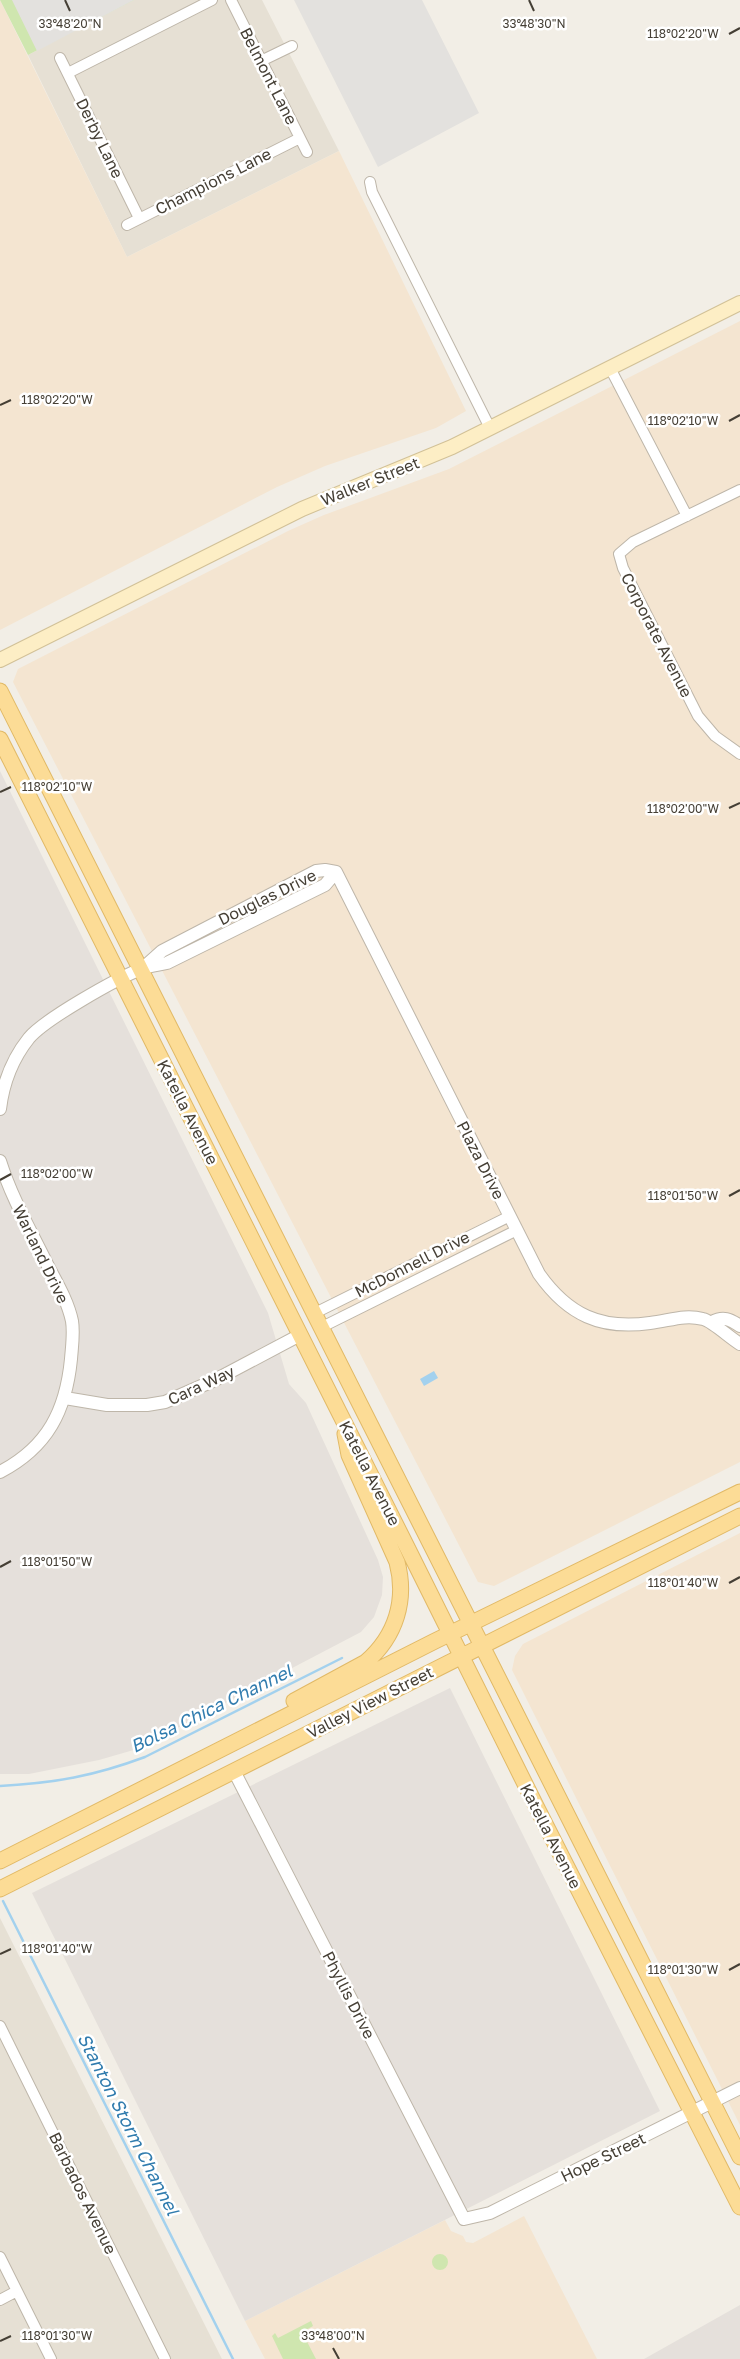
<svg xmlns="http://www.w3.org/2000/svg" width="740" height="2359" font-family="'Golos Text',sans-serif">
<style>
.residential{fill:#e6e0d4}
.commercial{fill:#f4e5d1}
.industrial{fill:#e5e0db}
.green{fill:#cfe6af}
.parking{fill:#e3e1de}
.water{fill:#a3d1ee}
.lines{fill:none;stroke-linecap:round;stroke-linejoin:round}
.stream{stroke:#a3d1ee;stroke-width:2.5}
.minor-casing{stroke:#beb6a9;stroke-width:12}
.tertiary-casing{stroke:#beb6a9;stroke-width:14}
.secondary-casing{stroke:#d2c197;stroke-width:16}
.primary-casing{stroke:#e1b966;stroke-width:17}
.minor{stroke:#fff;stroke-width:10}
.tertiary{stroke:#fff;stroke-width:12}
.secondary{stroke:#fdeec5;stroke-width:14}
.primary{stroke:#fcdc96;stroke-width:15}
.ticks{fill:none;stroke:#453f35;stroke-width:2}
.labels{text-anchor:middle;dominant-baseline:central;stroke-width:5;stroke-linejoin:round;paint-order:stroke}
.street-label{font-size:16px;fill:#453f35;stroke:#fff}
.water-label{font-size:18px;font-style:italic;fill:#317cae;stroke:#fff}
.ticks-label{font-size:12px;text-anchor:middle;fill:#453f35;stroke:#fff;stroke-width:5;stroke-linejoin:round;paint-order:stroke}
</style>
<rect width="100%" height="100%" fill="#f2eee6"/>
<path class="residential" d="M 134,0 L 262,0 L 339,151 L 127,257 L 28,55 Z
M 0,1918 L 222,2359 L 0,2359 Z"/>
<path class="commercial" d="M 0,0 L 127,257 L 339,151 L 466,411 L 436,428 L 325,466 L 277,487 L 0,630 Z
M 740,321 L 740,1462 L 494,1586 L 478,1582 L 13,682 L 18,669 L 288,531 L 324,515 L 449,469 Z
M 740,1533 L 740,2125 L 512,1670 L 515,1656 L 523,1644 Z
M 524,2216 L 597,2359 L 265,2359 L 245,2321 L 445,2220 L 451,2231 L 463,2236 L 466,2242 L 473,2243 Z"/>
<path class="industrial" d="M 0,771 L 268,1313 L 289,1384 L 306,1403 L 378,1560 L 383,1577 L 382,1595 L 374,1617 L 361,1632 L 137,1749 L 99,1760 L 29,1774 L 0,1774 Z
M 450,1688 L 660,2111 L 245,2321 L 32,1893 Z
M 740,2305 L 740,2359 L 644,2359 Z"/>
<path class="green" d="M 0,0 L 134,0 L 28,55 Z
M432 2262a8 8 0 1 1 16 0a8 8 0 1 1-16 0Z
M 311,2321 L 313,2326 L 302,2332 L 316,2359 L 283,2359 L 272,2336 L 275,2333 L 278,2338 Z"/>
<path class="parking" d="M 12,0 L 134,0 L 37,51 Z
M 294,0 L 422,0 L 479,113 L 378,167 Z"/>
<path class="water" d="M 434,1371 L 438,1378 L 424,1386 L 420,1379 Z"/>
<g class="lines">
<path class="stream" d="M 0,1786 C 55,1783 94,1776 145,1757 L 342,1658
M 3,1901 L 233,2359"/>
<defs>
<path id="minor" d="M 231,0 L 307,152
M 60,58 L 139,218
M 261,61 L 292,46
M 68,73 L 212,0
M 370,182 L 372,192 L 490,428
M 127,225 L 300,138
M 610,368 L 687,516
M 740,490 L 633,542 L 619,554 L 623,568 L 698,716 L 715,736 L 740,754
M 315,1313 L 510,1216
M 322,1327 L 517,1230
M 0,2026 L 165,2359
M 0,2257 L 51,2359
M 0,2300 L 17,2291"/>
<path id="tertiary" d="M 336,872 L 539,1274 C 568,1315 601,1330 650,1323 C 669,1321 684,1314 703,1319 C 712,1321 730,1338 740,1344
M 143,968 L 162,951 L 316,871 L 325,870 L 336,872
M 0,1109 C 3,1084 13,1058 29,1038 C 45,1019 116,979 141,969 C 149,966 158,965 167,963 L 325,885 L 336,872
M 0,1161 C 12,1199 32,1233 49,1268 C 58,1285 68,1302 72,1321 C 74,1333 72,1346 71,1359 C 66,1410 48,1447 0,1472
M 712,1322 C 723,1316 730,1319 740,1326
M 65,1398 L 107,1405 L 147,1405 L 165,1402 L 215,1380 L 300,1335
M 234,1771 L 464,2219 L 490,2213 L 740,2088"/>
<path id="secondary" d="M 0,660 L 302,509 L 452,447 L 740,303"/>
<path id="primary" d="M 0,691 L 740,2157
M 0,739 L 407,1547 L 538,1810 L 740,2207
M 294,1701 L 366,1662 C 396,1636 407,1600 397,1562 L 349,1455 L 345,1434
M 0,1861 L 435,1641 L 740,1492
M 0,1889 L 740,1516"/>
</defs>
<use href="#minor" class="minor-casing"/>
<use href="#tertiary" class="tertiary-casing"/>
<use href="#secondary" class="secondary-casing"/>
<use href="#primary" class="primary-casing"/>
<use href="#minor" class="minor"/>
<use href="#tertiary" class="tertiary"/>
<use href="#secondary" class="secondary"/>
<use href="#primary" class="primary"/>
</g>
<path class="ticks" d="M 65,0 L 70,11M 529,0 L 534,11M 729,34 L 740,28M 0,405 L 11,400M 729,421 L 740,415M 0,792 L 11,787M 729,808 L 740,803M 0,1180 L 11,1174M 729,1196 L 740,1190M 0,1567 L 11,1561M 729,1583 L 740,1577M 0,1954 L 11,1949M 729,1970 L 740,1964M 0,2341 L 11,2336M 333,2348 L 339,2359"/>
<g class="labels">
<g class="street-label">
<text transform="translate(269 76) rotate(63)">Belmont Lane</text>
<text transform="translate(100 138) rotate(64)">Derby Lane</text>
<text transform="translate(213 181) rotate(-27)">Champions Lane</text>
<text transform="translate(370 481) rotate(-22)">Walker Street</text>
<text transform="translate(657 635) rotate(63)">Corporate Avenue</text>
<text transform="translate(267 897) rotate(-26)">Douglas Drive</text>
<text transform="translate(188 1112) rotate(63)">Katella Avenue</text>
<text transform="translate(481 1160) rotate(63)">Plaza Drive</text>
<text transform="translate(41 1254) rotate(64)">Warland Drive</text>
<text transform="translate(412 1264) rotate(-27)">McDonnell Drive</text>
<text transform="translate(201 1385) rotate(-25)">Cara Way</text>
<text transform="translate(370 1473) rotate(63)">Katella Avenue</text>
<text transform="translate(370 1702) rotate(-27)">Valley View Street</text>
<text transform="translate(551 1836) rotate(63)">Katella Avenue</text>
<text transform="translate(349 1995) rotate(63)">Phyllis Drive</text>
<text transform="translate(603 2157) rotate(-26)">Hope Street</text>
<text transform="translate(83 2193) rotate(64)">Barbados Avenue</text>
</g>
<g class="water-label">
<text transform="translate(211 1708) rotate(-26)">Bolsa Chica Channel</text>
<text transform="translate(129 2124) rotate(63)">Stanton Storm Channel</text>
</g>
</g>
<g class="ticks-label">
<text x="70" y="28">33°48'20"N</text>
<text x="534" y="28">33°48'30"N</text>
<text x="683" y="38">118°02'20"W</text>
<text x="57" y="404">118°02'20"W</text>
<text x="683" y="425">118°02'10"W</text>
<text x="57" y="791">118°02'10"W</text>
<text x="683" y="813">118°02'00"W</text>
<text x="57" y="1178">118°02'00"W</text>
<text x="683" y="1200">118°01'50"W</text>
<text x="57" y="1566">118°01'50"W</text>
<text x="683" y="1587">118°01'40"W</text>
<text x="57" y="1953">118°01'40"W</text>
<text x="683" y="1974">118°01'30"W</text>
<text x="333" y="2340">33°48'00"N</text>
<text x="57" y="2340">118°01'30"W</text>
</g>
</svg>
